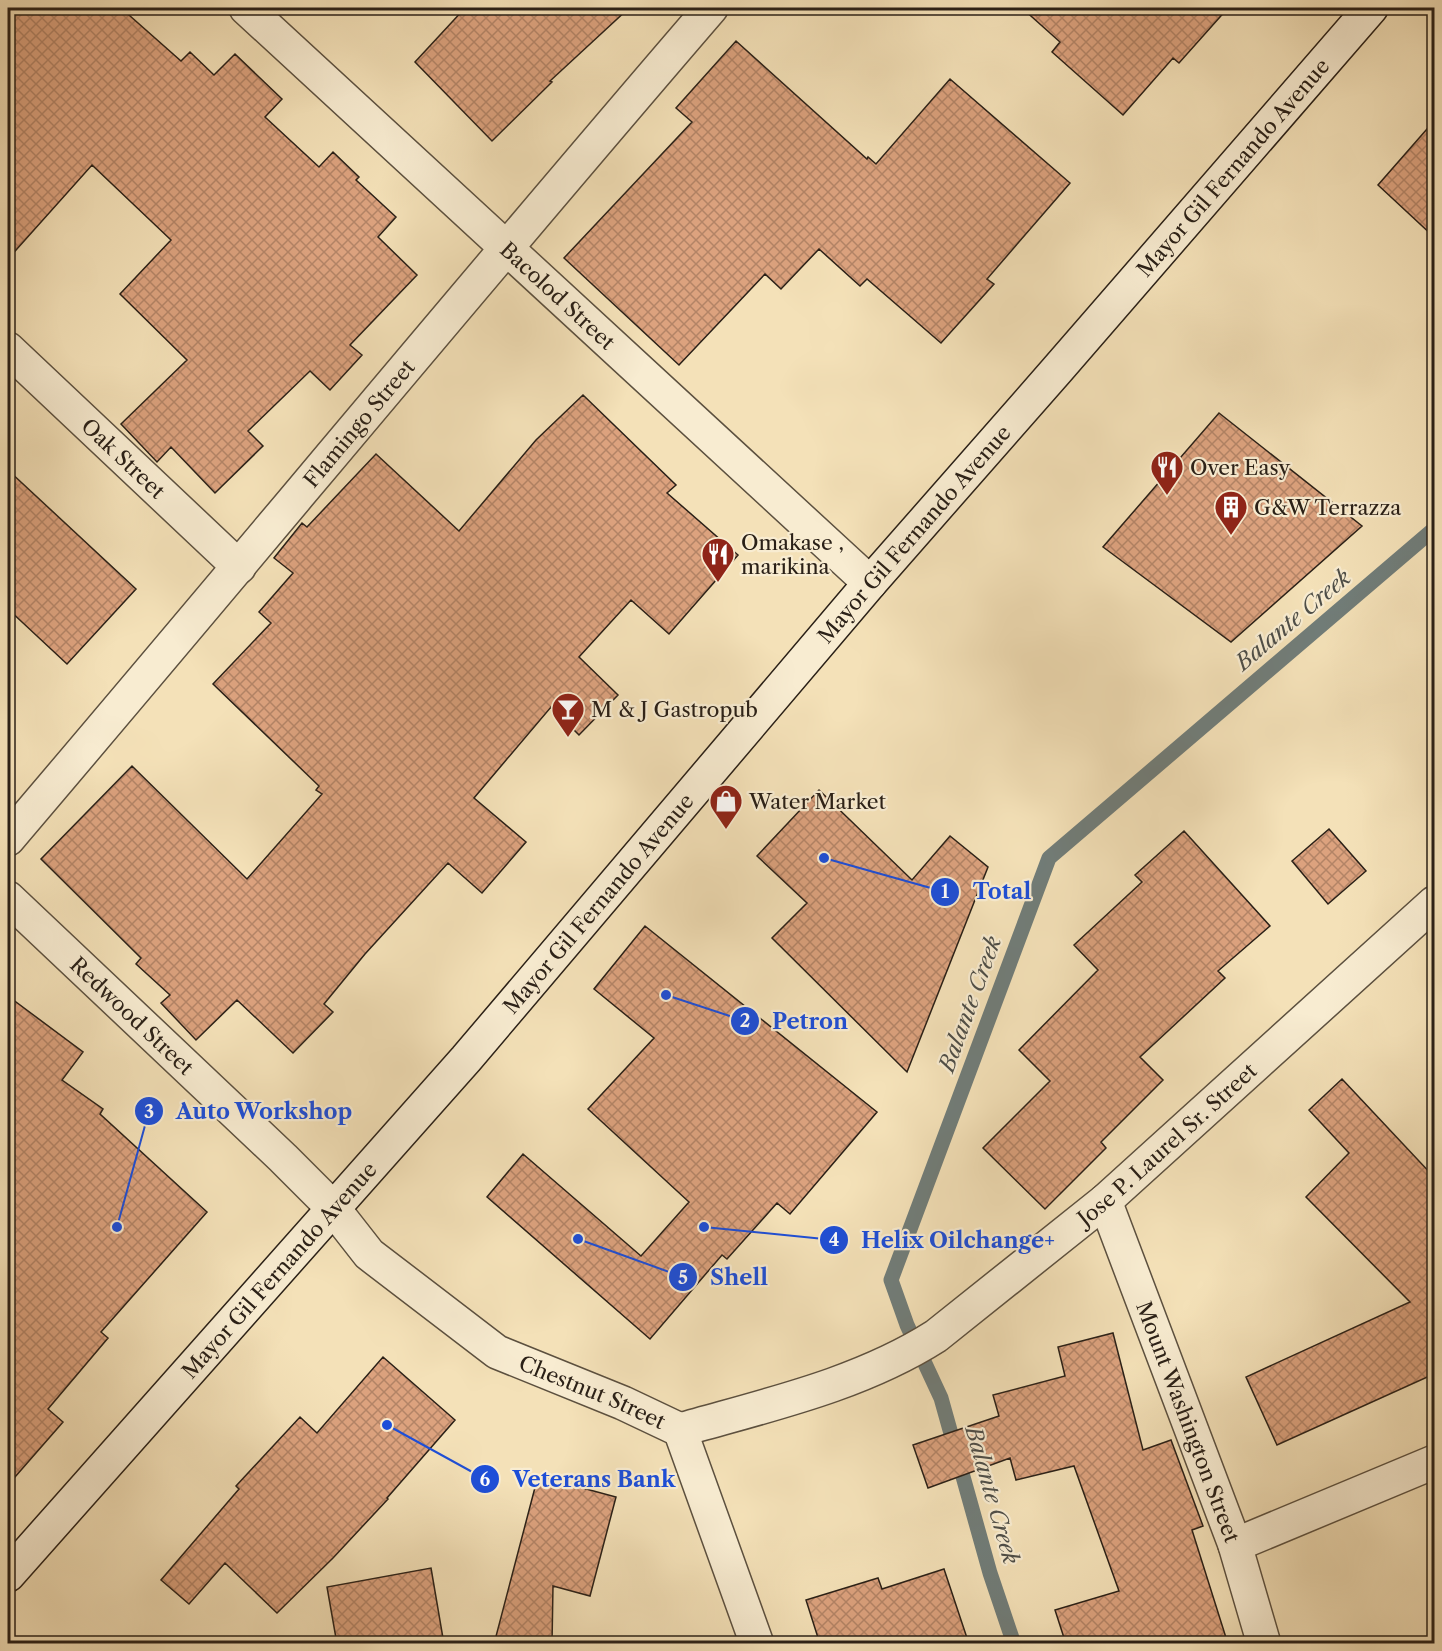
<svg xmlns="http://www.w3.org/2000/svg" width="1442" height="1651" font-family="'Libre Caslon Text',serif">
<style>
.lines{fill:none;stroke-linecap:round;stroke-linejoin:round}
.stream{stroke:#717d79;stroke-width:15}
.building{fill:url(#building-cross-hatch);stroke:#2a2017;stroke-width:1.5}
.minor-casing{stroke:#5c503f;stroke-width:36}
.secondary-casing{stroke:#2a2017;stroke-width:36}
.minor{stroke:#f8ecd1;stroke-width:33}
.secondary{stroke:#f8ecd1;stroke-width:33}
.labels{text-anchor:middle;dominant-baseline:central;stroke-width:4.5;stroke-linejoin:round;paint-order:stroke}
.street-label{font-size:21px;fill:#2a2017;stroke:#f8ecd1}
.poi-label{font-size:21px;fill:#2a2017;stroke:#f8ecd1;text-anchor:start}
.water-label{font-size:22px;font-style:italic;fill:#4e4e48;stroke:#f8ecd1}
.leader{fill:none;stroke:#1d4ed8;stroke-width:2}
.callout-dot{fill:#1d4ed8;stroke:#f8ecd1;stroke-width:2}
.mark-label{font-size:18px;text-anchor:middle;font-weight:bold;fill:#fff}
.callout-label{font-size:22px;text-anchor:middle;font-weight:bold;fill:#1d4ed8;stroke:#f8ecd1;stroke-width:4.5;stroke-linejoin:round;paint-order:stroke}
</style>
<defs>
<pattern id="building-cross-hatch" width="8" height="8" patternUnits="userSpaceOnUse" patternTransform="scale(1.5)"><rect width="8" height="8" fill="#dca27e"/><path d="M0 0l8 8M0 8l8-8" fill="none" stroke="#b38466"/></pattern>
</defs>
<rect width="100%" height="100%" fill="#f4e1b8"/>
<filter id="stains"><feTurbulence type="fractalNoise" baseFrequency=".00333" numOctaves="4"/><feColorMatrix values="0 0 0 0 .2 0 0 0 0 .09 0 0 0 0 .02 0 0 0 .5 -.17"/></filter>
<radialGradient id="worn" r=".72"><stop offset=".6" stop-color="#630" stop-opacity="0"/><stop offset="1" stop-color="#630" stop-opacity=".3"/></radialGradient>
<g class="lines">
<path class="stream" d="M 1014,1644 L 990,1573 L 941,1398 L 907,1325 L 891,1280 L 1049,858 L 1434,529"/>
</g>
<path class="building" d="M 8,8 L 121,8 L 181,61 L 190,52 L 214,75 L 235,54 L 282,99 L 265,117 L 319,167 L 333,152 L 359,177 L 356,180 L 396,217 L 378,237 L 417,275 L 350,345 L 362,355 L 330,390 L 310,371 L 248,431 L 263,446 L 215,493 L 171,447 L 157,462 L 121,424 L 187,360 L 120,294 L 171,240 L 92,165 L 8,259 Z
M 465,8 L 629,8 L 550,81 L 552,82 L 492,141 L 415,62 Z
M 1022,8 L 1228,8 L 1179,63 L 1173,58 L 1123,115 L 1052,52 L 1060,42 Z
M 736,41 L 867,159 L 868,157 L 876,164 L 950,79 L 1070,183 L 987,279 L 994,284 L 941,343 L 867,279 L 860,286 L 819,249 L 781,289 L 765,274 L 679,365 L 564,258 L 692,122 L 676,108 Z
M 1434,121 L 1434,237 L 1378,185 Z
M 583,395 L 676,485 L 667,493 L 738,555 L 669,634 L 631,600 L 579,657 L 618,695 L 579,735 L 551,707 L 474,798 L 526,842 L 482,893 L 448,863 L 365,954 L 324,1004 L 333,1012 L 293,1053 L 237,1000 L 196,1040 L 161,1003 L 170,995 L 136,964 L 141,958 L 41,859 L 132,766 L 247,879 L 322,794 L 316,790 L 319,786 L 213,684 L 271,623 L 259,612 L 293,573 L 274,558 L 302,523 L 307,527 L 376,454 L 459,531 L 536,440 Z
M 1219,413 L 1362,526 L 1231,642 L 1103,547 Z
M 8,470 L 136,589 L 67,664 L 8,609 Z
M 819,790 L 912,880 L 950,836 L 988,867 L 907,1072 L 772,938 L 807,903 L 757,856 Z
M 1329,829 L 1366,871 L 1328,904 L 1292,861 Z
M 1184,831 L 1270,926 L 1218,971 L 1225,978 L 1140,1057 L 1163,1080 L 1101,1142 L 1106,1148 L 1045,1209 L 983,1148 L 1050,1081 L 1019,1050 L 1098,970 L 1074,945 L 1142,882 L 1135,875 Z
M 645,926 L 877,1112 L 790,1214 L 777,1203 L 727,1259 L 722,1255 L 650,1339 L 487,1197 L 523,1154 L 641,1256 L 689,1202 L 588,1109 L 654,1038 L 594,989 Z
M 8,996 L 83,1052 L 62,1080 L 103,1109 L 100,1114 L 207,1212 L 101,1332 L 108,1338 L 48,1409 L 63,1422 L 8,1485 Z
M 1342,1079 L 1434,1177 L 1434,1374 L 1277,1445 L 1246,1377 L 1410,1302 L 1306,1197 L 1349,1153 L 1309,1110 Z
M 1113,1333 L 1143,1450 L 1171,1440 L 1203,1526 L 1192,1530 L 1228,1644 L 1066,1644 L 1055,1610 L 1119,1591 L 1074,1466 L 1016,1480 L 1010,1458 L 928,1488 L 913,1445 L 999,1416 L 993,1395 L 1065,1376 L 1058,1347 Z
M 383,1357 L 455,1420 L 387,1498 L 388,1499 L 333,1558 L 277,1613 L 225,1563 L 189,1604 L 161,1580 L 239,1489 L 236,1486 L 300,1417 L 317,1433 Z
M 538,1476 L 616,1497 L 590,1596 L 553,1586 L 552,1644 L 494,1644 Z
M 431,1568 L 444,1644 L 337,1644 L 327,1587 Z
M 944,1569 L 969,1644 L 820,1644 L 806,1600 L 878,1578 L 882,1589 Z"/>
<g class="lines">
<defs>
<g id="minor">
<path id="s1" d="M 246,8 L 870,583"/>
<path id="s2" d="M 8,349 L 239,567"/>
<path id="s3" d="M 8,839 C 243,563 474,283 711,8"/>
<path id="s4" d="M 8,898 L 283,1158 L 333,1208 L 369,1254 L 497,1352 L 623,1403 L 680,1430 L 757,1644"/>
<path id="s5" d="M 1105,1201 L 1235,1545 L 1264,1644"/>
<path id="s6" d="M 680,1430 C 767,1405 859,1385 936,1336 L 1105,1201 L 1434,903"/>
<path d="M 1235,1545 L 1434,1462"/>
</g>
<g id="secondary">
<path id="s7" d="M 8,1575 L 466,1059 L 870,583 L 1057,370 L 1371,8"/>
</g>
</defs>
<use href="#minor" class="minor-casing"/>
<use href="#secondary" class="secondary-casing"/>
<use href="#minor" class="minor"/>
<use href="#secondary" class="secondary"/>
</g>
<defs>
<symbol id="restaurant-pin" viewBox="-11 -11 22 30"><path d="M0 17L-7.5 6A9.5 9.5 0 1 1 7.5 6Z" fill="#8f2418" stroke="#f8ecd1"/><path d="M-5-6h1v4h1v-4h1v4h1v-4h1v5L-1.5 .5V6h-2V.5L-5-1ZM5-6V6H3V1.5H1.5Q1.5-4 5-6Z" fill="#fff"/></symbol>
<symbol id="building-pin" viewBox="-11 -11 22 30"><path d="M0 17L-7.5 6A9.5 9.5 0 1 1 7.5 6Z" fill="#8f2418" stroke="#f8ecd1"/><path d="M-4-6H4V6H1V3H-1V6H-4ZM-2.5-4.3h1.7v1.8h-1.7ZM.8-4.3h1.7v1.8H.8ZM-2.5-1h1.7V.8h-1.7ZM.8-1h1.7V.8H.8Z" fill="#fff"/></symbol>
<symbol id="bar-pin" viewBox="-11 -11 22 30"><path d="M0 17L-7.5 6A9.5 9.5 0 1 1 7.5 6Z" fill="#8f2418" stroke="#f8ecd1"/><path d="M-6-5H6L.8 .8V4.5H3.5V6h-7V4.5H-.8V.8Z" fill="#fff"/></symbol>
<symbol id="shop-pin" viewBox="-11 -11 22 30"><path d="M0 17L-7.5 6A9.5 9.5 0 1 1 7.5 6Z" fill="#8f2418" stroke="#f8ecd1"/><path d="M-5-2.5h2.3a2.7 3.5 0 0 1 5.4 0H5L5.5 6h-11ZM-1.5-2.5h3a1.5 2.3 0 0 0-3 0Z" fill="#fff"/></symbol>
</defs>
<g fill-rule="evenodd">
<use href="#restaurant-pin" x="1148" y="448" width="38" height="52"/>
<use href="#building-pin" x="1212" y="488" width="38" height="52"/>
<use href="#restaurant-pin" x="699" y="535" width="38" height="52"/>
<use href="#bar-pin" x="549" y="690" width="38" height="52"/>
<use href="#shop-pin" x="707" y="782" width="38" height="52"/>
</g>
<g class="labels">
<g class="street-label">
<text stroke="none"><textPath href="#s7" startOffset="1866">Mayor Gil Fernando Avenue</textPath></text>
<text stroke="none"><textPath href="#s1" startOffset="424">Bacolod Street</textPath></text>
<text stroke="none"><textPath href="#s3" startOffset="544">Flamingo Street</textPath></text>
<text stroke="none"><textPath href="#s2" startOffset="159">Oak Street</textPath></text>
<text stroke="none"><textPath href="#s7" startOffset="1380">Mayor Gil Fernando Avenue</textPath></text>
<text stroke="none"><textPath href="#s7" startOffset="894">Mayor Gil Fernando Avenue</textPath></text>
<text stroke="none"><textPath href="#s4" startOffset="171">Redwood Street</textPath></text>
<text stroke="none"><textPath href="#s6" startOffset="574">Jose P. Laurel Sr. Street</textPath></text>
<text stroke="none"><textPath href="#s7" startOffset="408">Mayor Gil Fernando Avenue</textPath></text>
<text stroke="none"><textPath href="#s4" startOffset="772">Chestnut Street</textPath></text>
<text stroke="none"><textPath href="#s5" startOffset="236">Mount Washington Street</textPath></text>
</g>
<g class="poi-label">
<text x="1190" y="467">Over Easy</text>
<text x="1254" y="507">G&amp;W Terrazza</text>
<text x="741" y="542">Omakase ,<tspan x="741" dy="24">marikina</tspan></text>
<text x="591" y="709">M &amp; J Gastropub</text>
<text x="749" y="801">Water Market</text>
</g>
<g class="water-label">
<text transform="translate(1293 620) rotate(-40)">Balante Creek</text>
<text transform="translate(970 1004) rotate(-70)">Balante Creek</text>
<text transform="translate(992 1495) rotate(74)">Balante Creek</text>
</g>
</g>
<path class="leader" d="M824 858L945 892M666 995L745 1021M117 1227L149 1111M704 1227L834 1240M578 1239L683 1277M387 1425L485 1479"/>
<g class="callout-dot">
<circle cx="824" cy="858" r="6"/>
<circle cx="666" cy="995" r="6"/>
<circle cx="117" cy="1227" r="6"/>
<circle cx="704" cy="1227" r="6"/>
<circle cx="578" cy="1239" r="6"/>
<circle cx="387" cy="1425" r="6"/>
<circle cx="945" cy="892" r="15"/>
<circle cx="745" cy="1021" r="15"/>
<circle cx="149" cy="1111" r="15"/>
<circle cx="834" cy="1240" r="15"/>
<circle cx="683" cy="1277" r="15"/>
<circle cx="485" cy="1479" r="15"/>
</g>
<g class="mark-label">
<text x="945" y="898">1</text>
<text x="745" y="1027">2</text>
<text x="149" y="1118">3</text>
<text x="834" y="1246">4</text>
<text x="683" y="1284">5</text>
<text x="485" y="1486">6</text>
</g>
<g class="callout-label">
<text x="1002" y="899">Total</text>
<text x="810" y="1029">Petron</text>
<text x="264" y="1119">Auto Workshop</text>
<text x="958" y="1248">Helix Oilchange+</text>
<text x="739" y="1285">Shell</text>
<text x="594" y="1487">Veterans Bank</text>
</g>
<rect width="1442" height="1651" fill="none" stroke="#f4e1b8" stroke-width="30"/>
<rect x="9" y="9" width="1424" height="1633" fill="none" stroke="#2a2017" stroke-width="3"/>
<rect x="15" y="15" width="1412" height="1621" fill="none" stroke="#2a2017" stroke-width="1.5"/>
<rect width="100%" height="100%" filter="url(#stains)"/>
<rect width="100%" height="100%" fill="url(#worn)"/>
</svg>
